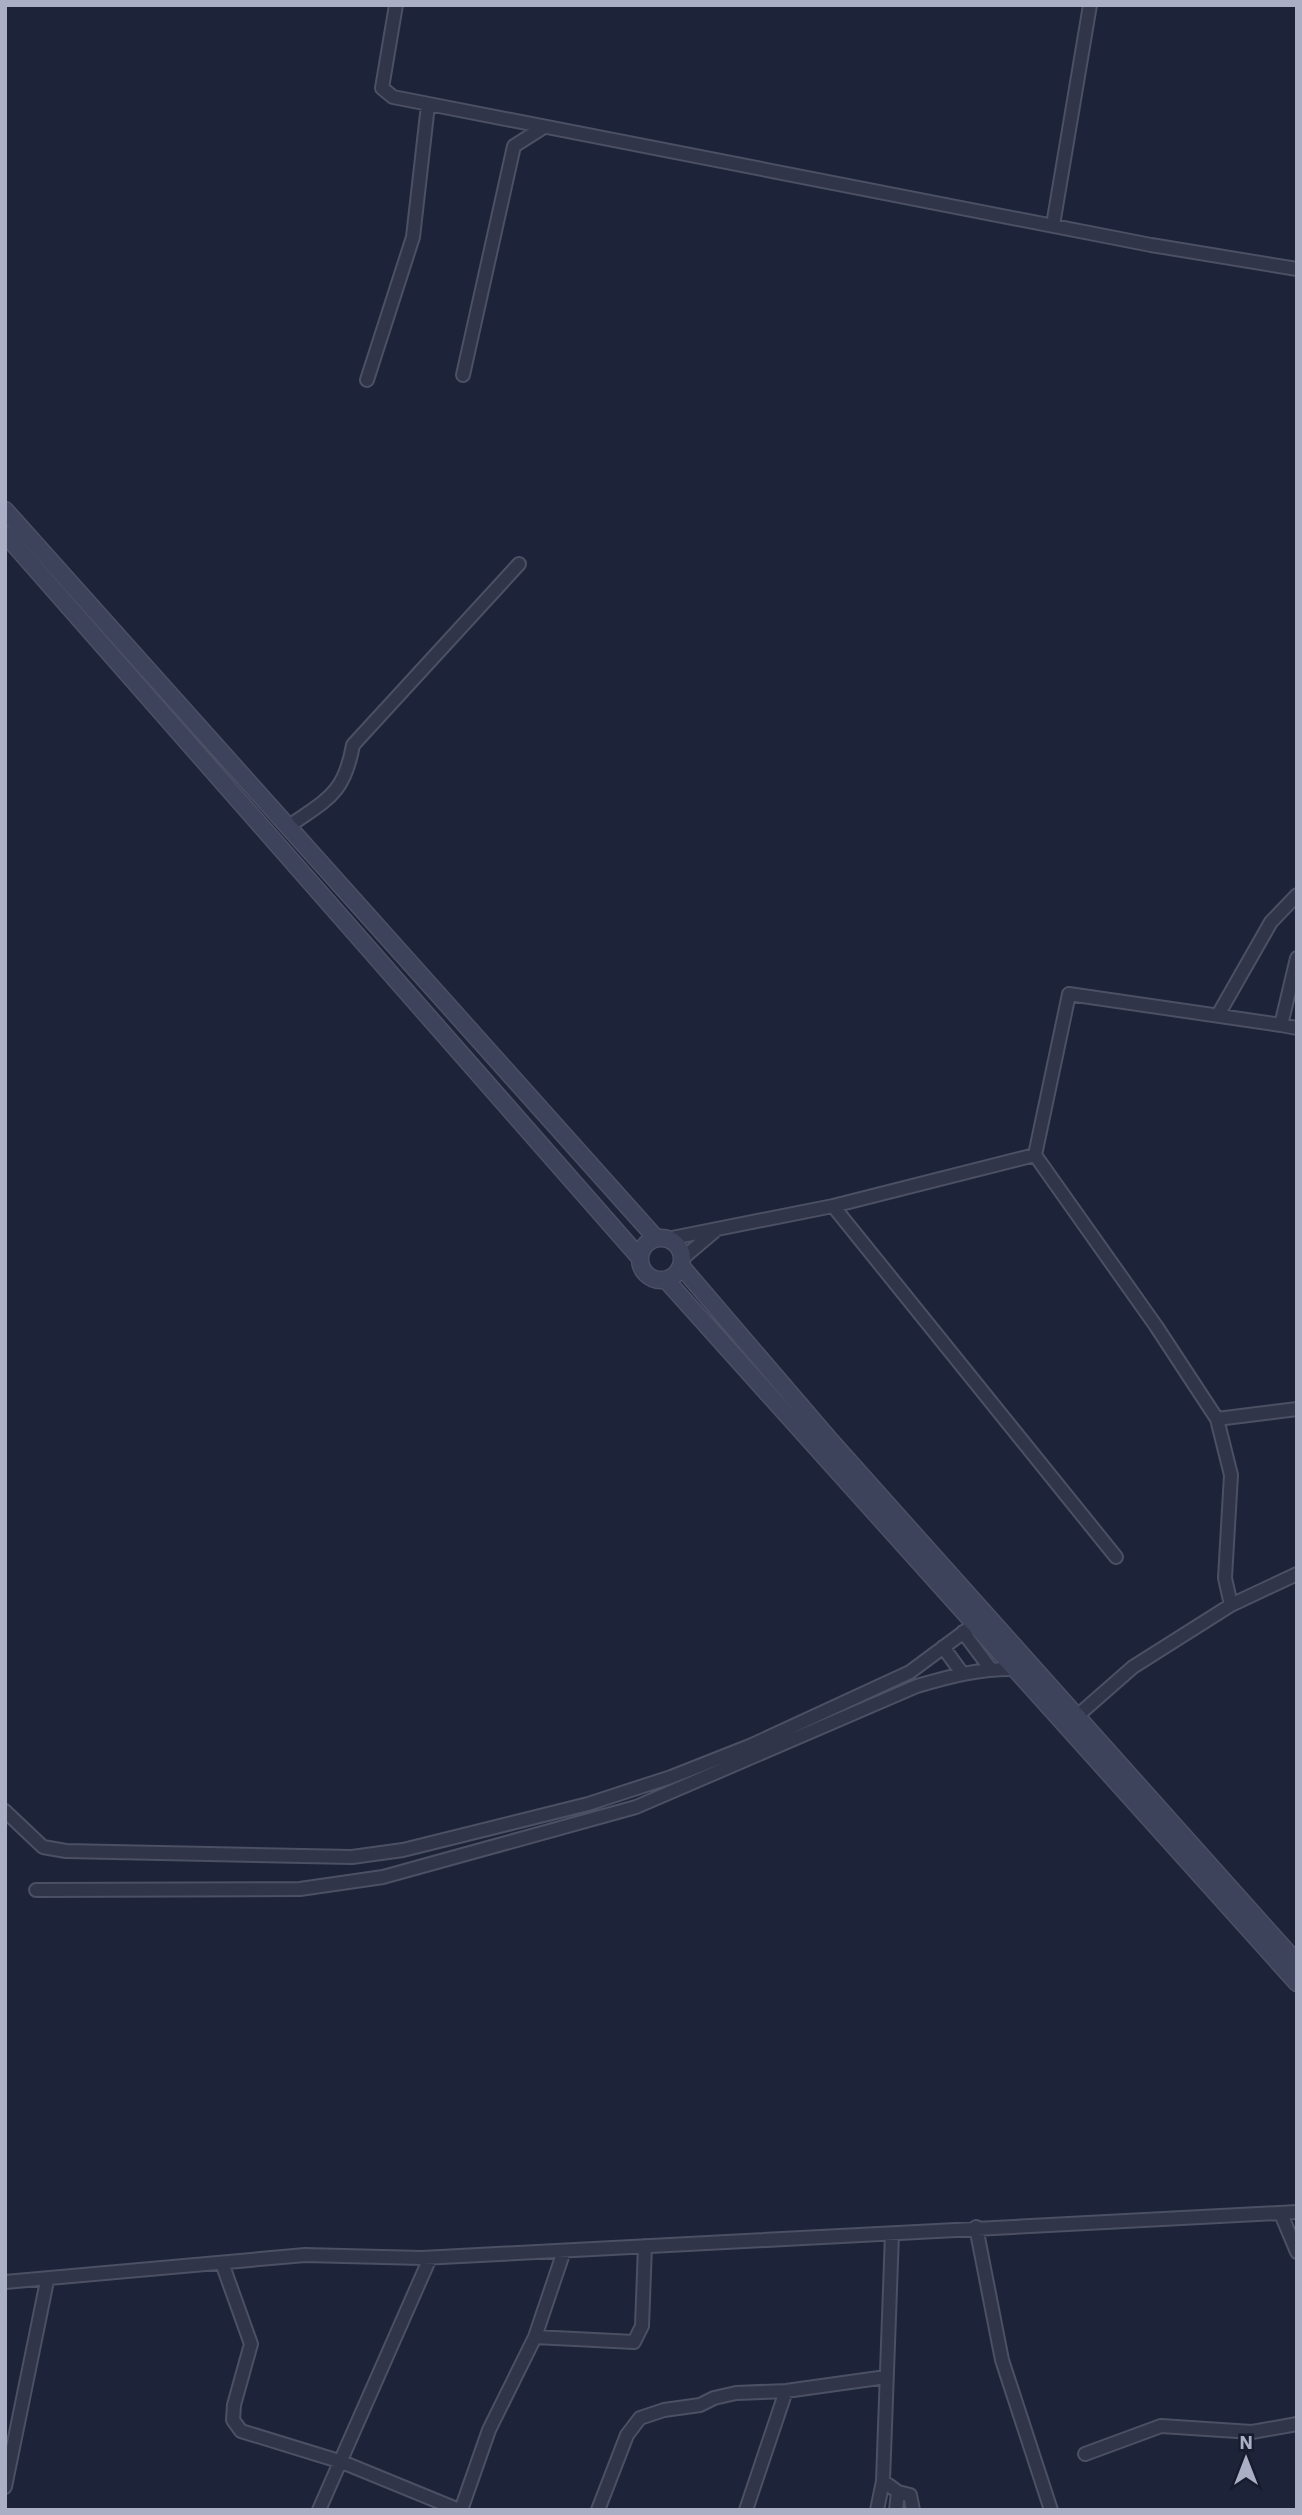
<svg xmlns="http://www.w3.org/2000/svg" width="1302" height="2515" font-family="'IBM Plex Sans',sans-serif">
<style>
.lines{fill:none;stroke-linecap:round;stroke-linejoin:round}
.street-casing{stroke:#4b5064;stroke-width:16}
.secondary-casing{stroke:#4b5064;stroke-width:19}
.street{stroke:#313549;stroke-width:12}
.secondary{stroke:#3e435c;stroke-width:16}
</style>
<rect width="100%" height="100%" fill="#1d2338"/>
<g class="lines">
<defs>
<path id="street" d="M 396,5 L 382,88 L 393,97 L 1151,245 L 1297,269
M 1053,225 L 1090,5
M 463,375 L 514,146 L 544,127
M 367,380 L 413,237 L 428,105
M 288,827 C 327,799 344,795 353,745 L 519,564
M 1218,1015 L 1271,922 L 1297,895
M 1281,1025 L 1297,1028
M 1035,1155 L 1156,1326 L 1217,1419 L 1231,1475 L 1225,1578 L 1231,1605
M 833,1206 L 1116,1557
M 667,1239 L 833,1206 L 1035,1155 L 1069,994 L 1281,1025 L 1297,958
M 683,1258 L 715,1231
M 1217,1419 L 1297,1409
M 963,1632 L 990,1668
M 943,1647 L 962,1673
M 1076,1717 L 1133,1667 L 1231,1605 L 1297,1574
M 5,1811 L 43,1847 L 66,1851 L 352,1857 L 403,1850 L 588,1804 L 671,1777 L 752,1745 L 910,1672 L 976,1623
M 36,1890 L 300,1889 L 383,1877 L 636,1807 L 917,1686 C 951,1676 981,1668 1017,1669
M 1281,2214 L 1297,2252
M 976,2227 L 1002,2360 L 1051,2510
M 222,2263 L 251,2344 L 234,2405 L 233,2420 L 241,2431 L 342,2462 L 459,2510
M 5,2282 L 305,2255 L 422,2258 L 1297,2212
M 535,2337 L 634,2342 L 642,2326 L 645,2246
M 1085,2454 L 1161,2426 L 1252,2432 L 1297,2424
M 883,2481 L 898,2492 L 910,2495 L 913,2510
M 5,2487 L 47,2281
M 319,2510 L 430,2258
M 461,2510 L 489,2430 L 535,2337 L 564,2251
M 598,2510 L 627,2435 L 640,2418 L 664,2410 L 700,2405 L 714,2398 L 736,2393 L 786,2391 L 886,2377
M 746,2510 L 786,2391
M 877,2510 L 883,2481 L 892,2234
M 896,2510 L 898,2492"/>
<path id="secondary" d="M 5,510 L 656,1238
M 5,534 L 640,1258
M640 1259a21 21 0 1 1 42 0a21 21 0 1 1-42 0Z
M 681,1266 L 829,1439 L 1297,1963
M 666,1280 L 1297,1983"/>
</defs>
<use href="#street" class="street-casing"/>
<use href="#secondary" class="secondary-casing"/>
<use href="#street" class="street"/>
<use href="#secondary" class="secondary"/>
</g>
<rect width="1302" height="2515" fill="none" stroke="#aaafc6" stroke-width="14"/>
<g transform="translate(1246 2459)" stroke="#171b2d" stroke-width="5" paint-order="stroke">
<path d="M0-5L12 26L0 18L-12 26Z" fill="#aaafc6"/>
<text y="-10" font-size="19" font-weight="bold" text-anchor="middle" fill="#aaafc6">N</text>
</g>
</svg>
